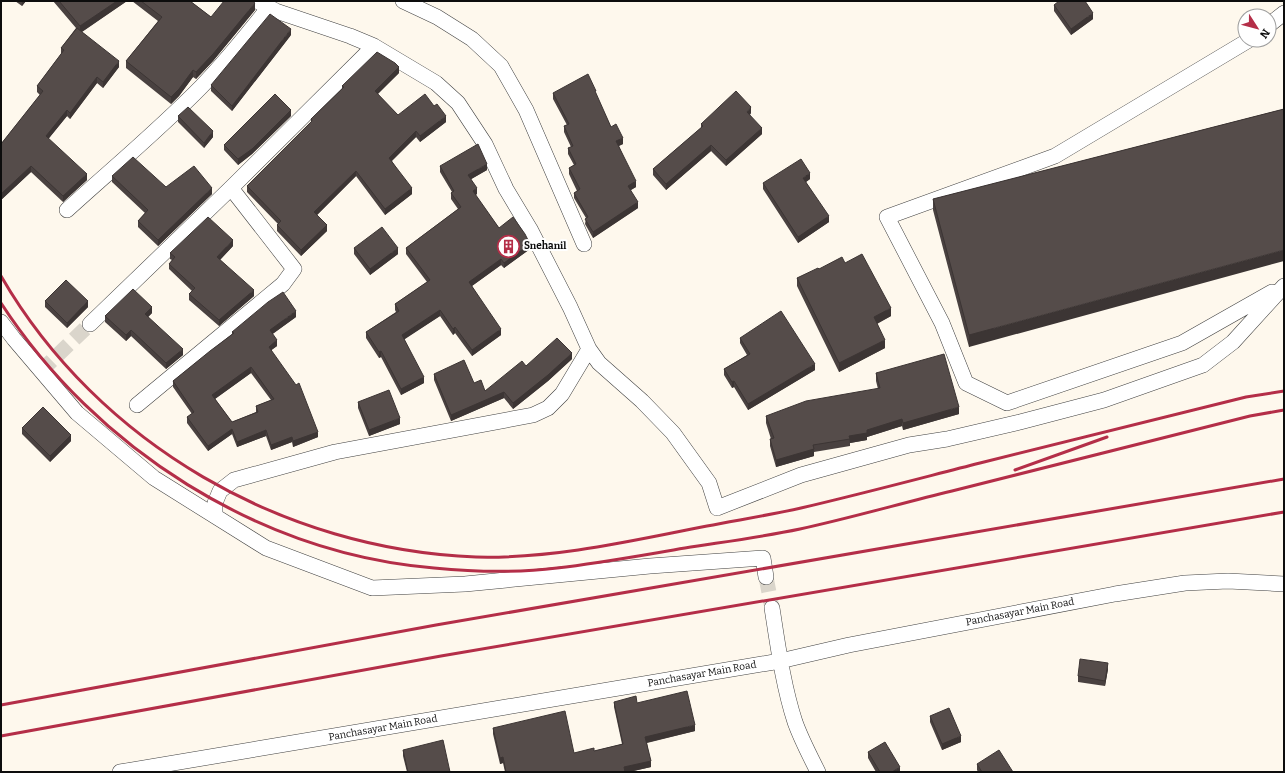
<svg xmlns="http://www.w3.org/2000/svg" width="1285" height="773" font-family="Bitter,serif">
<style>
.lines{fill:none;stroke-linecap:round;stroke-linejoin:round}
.street-tunnel{stroke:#dad5cb;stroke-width:15;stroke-dasharray:15 8;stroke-linecap:butt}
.street-casing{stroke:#404040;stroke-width:16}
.street{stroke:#fff;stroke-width:15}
.rail{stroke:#b42e48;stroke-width:3}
.wall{fill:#494140;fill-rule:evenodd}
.shaded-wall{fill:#3c3534}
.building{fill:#554c4a;stroke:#3c3534;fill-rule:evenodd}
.labels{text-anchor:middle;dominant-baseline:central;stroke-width:4;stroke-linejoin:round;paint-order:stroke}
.poi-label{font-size:10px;font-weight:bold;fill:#0d0d0d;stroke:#fff;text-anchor:start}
.street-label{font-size:10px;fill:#0d0d0d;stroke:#fff}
</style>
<rect width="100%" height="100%" fill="#fef8ed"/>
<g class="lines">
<path class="street-tunnel" d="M 41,371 L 90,324
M 766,577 L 772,608"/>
<defs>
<path id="street" d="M 257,1 L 276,11 L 350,36 L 374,46 L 436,83 L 458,103 L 485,144 L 506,189 L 530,229 L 570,307 L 589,349 L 599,363 L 642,401 L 673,433 L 709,483 L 717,508 L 801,475 L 909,445 L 947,439 L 1020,422 L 1104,400 L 1203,365 L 1233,342 L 1284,286
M 403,1 L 437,17 L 472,39 L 501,66 L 526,110 L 584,244
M 1269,25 L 1284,13
M 1249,40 L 1055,156 L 887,217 L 942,323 L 966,383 L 1007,403 L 1182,343 L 1272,292
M 67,210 C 112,169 159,130 202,86 C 226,61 247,35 269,7
M 1,322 L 14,339 L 77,413 L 154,478 L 266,548 L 372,588 L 465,584 L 650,566 L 763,558 L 766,577
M 90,324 L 231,188 L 374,46
M 137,405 L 283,284 L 294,269 L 231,188
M 215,516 L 215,503 L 220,491 L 234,480 L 335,452 L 533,415 L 548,408 L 562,394 L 589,349
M 772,608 C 778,646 783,685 795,722 C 801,739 810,756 818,772
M 120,772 L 780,661 L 849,645 L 1115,594 L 1185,583 L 1228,581 L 1284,584"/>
</defs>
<use href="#street" class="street-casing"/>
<use href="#street" class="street"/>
<path class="rail" d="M 1,276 C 98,444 284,550 476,557 C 554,559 631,541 707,526 C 738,520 770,515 801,508 C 861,494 921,478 980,463 C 1069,441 1158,419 1246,397 L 1284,391
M 1,303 C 96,449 259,553 434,568 C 475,572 517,573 557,568 C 600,563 643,555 685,548 C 723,542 762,537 800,529 C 851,518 902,503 952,491 C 1052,466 1151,441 1250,416 L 1284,410
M 1015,470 L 1107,437
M 1,705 L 436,625 L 1284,479
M 1,736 L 441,656 L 1284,512"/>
</g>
<path class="wall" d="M 15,1 L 26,1 L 22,6 Z
M 53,1 L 127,1 L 82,32 L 119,67 L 103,88 L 97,83 L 70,119 L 67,116 L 48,139 L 87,180 L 63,202 L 31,172 L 1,200 L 1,144 L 40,95 L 37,92 L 37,86 L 61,54 L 61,48 L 76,28 Z
M 132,1 L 190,1 L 211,17 L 255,10 L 213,61 L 196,79 L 193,77 L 179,96 L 171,104 L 126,68 L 126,61 L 158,21 Z
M 1054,5 L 1093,19 L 1071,35 L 1054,11 Z
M 291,35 L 232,111 L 211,91 L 211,85 Z
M 399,73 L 377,94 L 398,115 L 446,122 L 420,142 L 416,137 L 392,161 L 412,194 L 385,215 L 356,176 L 317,215 L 327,231 L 301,256 L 277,231 L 277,225 L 278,224 L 247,192 L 247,186 L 311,122 L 311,119 L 342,89 L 342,86 Z
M 553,93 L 596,95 L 611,127 L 623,144 L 619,146 L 636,187 L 630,190 L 638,208 L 593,238 L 585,224 L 586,218 L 574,198 L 574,193 L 577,191 L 569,174 L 569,168 L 574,165 L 568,154 L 568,148 L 571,147 L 564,132 L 564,126 L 567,125 L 553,99 Z
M 1284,109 L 969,347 L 933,210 L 933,199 Z
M 751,113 L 750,115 L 762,134 L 726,166 L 711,151 L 666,190 L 653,175 L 653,169 L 701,128 L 701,124 Z
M 178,116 L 213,137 L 204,148 L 178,122 Z
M 291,116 L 252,154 L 238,165 L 224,150 L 224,145 Z
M 440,166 L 487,170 L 471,179 L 477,194 L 475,195 L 499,228 L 530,249 L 504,268 L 501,265 L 472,286 L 501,335 L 472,356 L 455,333 L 453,335 L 440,316 L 404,339 L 424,383 L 401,395 L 381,357 L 379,358 L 366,338 L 366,332 L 396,312 L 395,310 L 395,304 L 427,282 L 406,254 L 406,248 L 458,209 L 451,199 L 451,193 L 452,192 L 440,172 Z
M 112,176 L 166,187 L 212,194 L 158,246 L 138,227 L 138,221 L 145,213 L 112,182 Z
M 810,179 L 806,182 L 829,222 L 798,243 L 763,189 L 763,183 Z
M 233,246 L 220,260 L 254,296 L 219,326 L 189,300 L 189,294 L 192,291 L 169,269 L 169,264 L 172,260 L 170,259 L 170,253 Z
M 354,248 L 398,254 L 370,275 L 354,254 Z
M 845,263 L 891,316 L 877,324 L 885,348 L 839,372 L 797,286 L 797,278 L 819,269 Z
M 45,301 L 88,307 L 67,328 L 45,307 Z
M 152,313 L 148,317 L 183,355 L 166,369 L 131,336 L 126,341 L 105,322 L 105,316 Z
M 296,317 L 272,334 L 277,346 L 271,350 L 318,437 L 293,447 L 292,442 L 271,450 L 266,436 L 237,447 L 232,434 L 208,451 L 187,423 L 187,417 L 192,414 L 173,387 L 173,381 L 232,334 L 232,332 ZM 251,373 L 271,400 L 256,406 L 256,412 L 232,422 L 215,399 Z
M 740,338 L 815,370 L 748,410 L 734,387 L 732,388 L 724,375 L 724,369 L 747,355 L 740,343 Z
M 572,359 L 548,381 L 513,409 L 504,398 L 451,421 L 434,380 L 434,374 L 474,383 L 485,391 L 526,366 Z
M 876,373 L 959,414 L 903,430 L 902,426 L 867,437 L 867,440 L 850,443 L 850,446 L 814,452 L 814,456 L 776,467 L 770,446 L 770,439 L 771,439 L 766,423 L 766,416 L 878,389 L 876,381 Z
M 358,402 L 400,424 L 369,436 L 358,408 Z
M 22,428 L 71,441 L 50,462 L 22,434 Z
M 1108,669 L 1105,686 L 1078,682 L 1078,676 Z
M 614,702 L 637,703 L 695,731 L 647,743 L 651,767 L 629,772 L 505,772 L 503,763 L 500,764 L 493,734 L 493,728 L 574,753 L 594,751 L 622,744 L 614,707 Z
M 930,716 L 961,742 L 942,750 L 930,722 Z
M 403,750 L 450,772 L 407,772 L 403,756 Z
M 868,752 L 900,772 L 876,772 L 868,758 Z
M 977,764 L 1013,772 L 978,772 L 977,770 Z"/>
<path class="shaded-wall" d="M 22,1 L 26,1 L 22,6 Z
M 117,1 L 127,1 L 80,33 L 80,26 Z
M 255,3 L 255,10 L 213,61 L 196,79 L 196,72 Z
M 1093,13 L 1093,19 L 1071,35 L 1071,29 Z
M 291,29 L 291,35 L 232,111 L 232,106 Z
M 119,61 L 119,67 L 103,88 L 103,82 Z
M 399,67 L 399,73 L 375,97 L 375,91 Z
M 193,70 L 193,77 L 179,96 L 171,104 L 171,97 Z
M 97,77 L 97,83 L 70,119 L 70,113 Z
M 751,107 L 751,113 L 747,118 L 747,112 Z
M 67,110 L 67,116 L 46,142 L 46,136 Z
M 291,110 L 291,116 L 252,154 L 238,165 L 238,159 Z
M 446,116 L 446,122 L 420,142 L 420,136 Z
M 762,128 L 762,134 L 726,166 L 726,160 Z
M 213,131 L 213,137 L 204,148 L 204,143 Z
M 416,131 L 416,137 L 389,163 L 389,158 Z
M 623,138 L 623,144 L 616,147 L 616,141 Z
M 711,145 L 711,151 L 666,190 L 666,184 Z
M 487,164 L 487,170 L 468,181 L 468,175 Z
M 31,166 L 31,172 L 1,200 L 1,194 Z
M 356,171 L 356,176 L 314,218 L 314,212 Z
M 810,173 L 810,179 L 803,184 L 803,178 Z
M 87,174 L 87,180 L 63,202 L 63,196 Z
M 636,181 L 636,187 L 628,192 L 628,186 Z
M 212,188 L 212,194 L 158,246 L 158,240 Z
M 412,188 L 412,194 L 385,215 L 385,209 Z
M 477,188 L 477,194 L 473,197 L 473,191 Z
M 638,202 L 638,208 L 593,238 L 593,232 Z
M 829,216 L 829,222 L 798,243 L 798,237 Z
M 327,225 L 327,231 L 301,256 L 301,250 Z
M 233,240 L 233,246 L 217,263 L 217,257 Z
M 530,244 L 530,249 L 504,268 L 504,263 Z
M 398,248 L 398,254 L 370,275 L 370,269 Z
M 1284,250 L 1284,261 L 969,347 L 969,335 Z
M 501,259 L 501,265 L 469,288 L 469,282 Z
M 254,290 L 254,296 L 219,326 L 219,320 Z
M 88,301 L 88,307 L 67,328 L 67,323 Z
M 152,307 L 152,313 L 145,320 L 145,314 Z
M 891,308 L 891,316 L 874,325 L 874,317 Z
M 440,310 L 440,316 L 402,341 L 402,335 Z
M 296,311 L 296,317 L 270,336 L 270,330 Z
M 455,327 L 455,333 L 453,335 L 453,329 Z
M 501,329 L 501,335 L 472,356 L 472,350 Z
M 131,330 L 131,336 L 126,341 L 126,335 Z
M 277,340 L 277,346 L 269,352 L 269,347 Z
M 885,340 L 885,348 L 839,372 L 839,363 Z
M 183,349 L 183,355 L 166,369 L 166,363 Z
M 381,351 L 381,357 L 379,358 L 379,352 Z
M 572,353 L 572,359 L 548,381 L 513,409 L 513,403 Z
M 815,364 L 815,370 L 748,410 L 748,404 Z
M 251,367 L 251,373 L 212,401 L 212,395 Z
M 424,377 L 424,383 L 401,395 L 401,389 Z
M 734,381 L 734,387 L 732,388 L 732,382 Z
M 504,392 L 504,398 L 451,421 L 451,415 Z
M 959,407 L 959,414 L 903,430 L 903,423 Z
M 400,418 L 400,424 L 369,436 L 369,430 Z
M 902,419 L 902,426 L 867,437 L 867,440 L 850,443 L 849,436 L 867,430 Z
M 232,429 L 232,434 L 208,451 L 208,446 Z
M 266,430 L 266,436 L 237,447 L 237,442 Z
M 318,432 L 318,437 L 293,447 L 293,441 Z
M 71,435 L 71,441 L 50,462 L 50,456 Z
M 292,437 L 292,442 L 271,450 L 271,445 Z
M 814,449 L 814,456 L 776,467 L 776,460 Z
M 1108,663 L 1108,669 L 1105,686 L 1105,681 Z
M 695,725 L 695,731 L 645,743 L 645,737 Z
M 961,736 L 961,742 L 942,750 L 942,744 Z
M 503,757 L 503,763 L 500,764 L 500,758 Z
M 651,761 L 651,767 L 629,772 L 624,772 L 624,767 Z
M 900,767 L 900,772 L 892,772 Z"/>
<path class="building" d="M 59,1 L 117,1 L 80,26 Z
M 141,1 L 190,1 L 211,17 L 224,1 L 252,1 L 255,3 L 213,54 L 196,72 L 193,70 L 179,89 L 171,97 L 126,61 L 162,17 Z
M 1059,1 L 1085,1 L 1093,13 L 1071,29 L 1054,5 Z
M 270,14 L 291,29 L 232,106 L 211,85 Z
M 77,28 L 119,61 L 103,82 L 97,77 L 70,113 L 67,110 L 46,136 L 87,174 L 63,196 L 31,166 L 1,194 L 1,144 L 43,91 L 37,86 L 64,50 L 61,48 Z
M 377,52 L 395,63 L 399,67 L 375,91 L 398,115 L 425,94 L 434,106 L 437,104 L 446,116 L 420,136 L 416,131 L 389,158 L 412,188 L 385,209 L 356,171 L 314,212 L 327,225 L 301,250 L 277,225 L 281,221 L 247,186 L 312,121 L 311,119 L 344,87 L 342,86 Z
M 588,74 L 596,91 L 595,91 L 611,127 L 616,124 L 623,138 L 616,141 L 636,181 L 628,186 L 638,202 L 593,232 L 585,219 L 588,217 L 574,193 L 580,189 L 569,168 L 576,164 L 568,148 L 573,146 L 564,126 L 569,124 L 553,93 Z
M 736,91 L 751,107 L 747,112 L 762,128 L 726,160 L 711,145 L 666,184 L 653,169 L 703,126 L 701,124 Z
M 275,94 L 291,110 L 252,149 L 238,159 L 224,145 Z
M 188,107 L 213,131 L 204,143 L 178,116 Z
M 1284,109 L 1284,250 L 969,335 L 933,199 Z
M 478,144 L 487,164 L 468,175 L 477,188 L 473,191 L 499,228 L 513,217 L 525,234 L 530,244 L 504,263 L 501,259 L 469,282 L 501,329 L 472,350 L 455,327 L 453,329 L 440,310 L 402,335 L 424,377 L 401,389 L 381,351 L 379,352 L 366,332 L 399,311 L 395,304 L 430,280 L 406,248 L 461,207 L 451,193 L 454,191 L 440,166 Z
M 133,157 L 166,187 L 194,166 L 212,188 L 158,240 L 138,221 L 148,210 L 112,176 Z
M 801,159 L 810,173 L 803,178 L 829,216 L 798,237 L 763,183 Z
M 208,217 L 233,240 L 217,257 L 254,290 L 219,320 L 189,294 L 195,288 L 169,264 L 175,257 L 170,253 Z
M 382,227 L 398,248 L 370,269 L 354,248 Z
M 862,254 L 891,308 L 874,317 L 885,340 L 839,363 L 797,278 L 818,268 L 819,269 L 842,257 L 845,263 Z
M 66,280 L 88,301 L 67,323 L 45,301 Z
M 133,289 L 152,307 L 145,314 L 183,349 L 166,363 L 131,330 L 126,335 L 105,316 Z
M 283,292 L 296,311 L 270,330 L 277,340 L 269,347 L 296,385 L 299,383 L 318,432 L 293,441 L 292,437 L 271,445 L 266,430 L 237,442 L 232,429 L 208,446 L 187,417 L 194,412 L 173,381 L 210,351 L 234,333 L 232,332 L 268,302 ZM 251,367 L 274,399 L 256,406 L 258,412 L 232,422 L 212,395 Z
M 781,311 L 815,364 L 748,404 L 734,381 L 732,382 L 724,369 L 750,354 L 740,338 Z
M 557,338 L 572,353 L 548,375 L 513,403 L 504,392 L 451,415 L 434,374 L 464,360 L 474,383 L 481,380 L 485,391 L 522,361 L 526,366 Z
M 944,354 L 959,407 L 903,423 L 902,419 L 867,430 L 867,433 L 849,436 L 850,439 L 813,445 L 814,449 L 776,460 L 770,439 L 774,438 L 766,416 L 806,401 L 880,388 L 876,373 Z
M 389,390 L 400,418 L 369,430 L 358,402 Z
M 43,407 L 71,435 L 50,456 L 22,428 Z
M 1080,659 L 1108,663 L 1105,681 L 1078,676 Z
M 687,691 L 695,725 L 645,737 L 651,761 L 624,767 L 625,772 L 506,772 L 503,757 L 500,758 L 493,728 L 565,711 L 574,753 L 594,748 L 594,751 L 623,744 L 614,702 L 636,696 L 637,703 Z
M 949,708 L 961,736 L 942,744 L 930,716 Z
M 443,740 L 450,772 L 408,772 L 403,750 Z
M 885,742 L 900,767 L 892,772 L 880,772 L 868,752 Z
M 999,750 L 1013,772 L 982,772 L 977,764 Z"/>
<defs>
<symbol id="building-ring" viewBox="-11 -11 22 22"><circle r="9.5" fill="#fff" stroke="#b42e48" stroke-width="1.5"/><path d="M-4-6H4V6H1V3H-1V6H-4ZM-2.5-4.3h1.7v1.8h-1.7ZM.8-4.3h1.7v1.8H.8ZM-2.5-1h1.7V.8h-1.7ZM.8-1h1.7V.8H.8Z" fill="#b42e48"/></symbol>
</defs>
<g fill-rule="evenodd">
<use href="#building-ring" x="496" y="234" width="25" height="25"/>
</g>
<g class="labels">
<g class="poi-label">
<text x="524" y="246">Snehanil</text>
</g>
<g class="street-label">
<text transform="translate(1020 612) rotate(-11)">Panchasayar Main Road</text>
<text transform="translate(702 674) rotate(-10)">Panchasayar Main Road</text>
<text transform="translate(383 728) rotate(-10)">Panchasayar Main Road</text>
</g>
</g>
<rect width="1285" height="773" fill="none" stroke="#0d0d0d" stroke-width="4"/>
<g transform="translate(1257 28) rotate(126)"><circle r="19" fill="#ffffff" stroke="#9e9e9e"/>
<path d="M0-3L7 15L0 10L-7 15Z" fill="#b42e48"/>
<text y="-6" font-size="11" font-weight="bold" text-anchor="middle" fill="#0d0d0d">N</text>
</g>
</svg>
